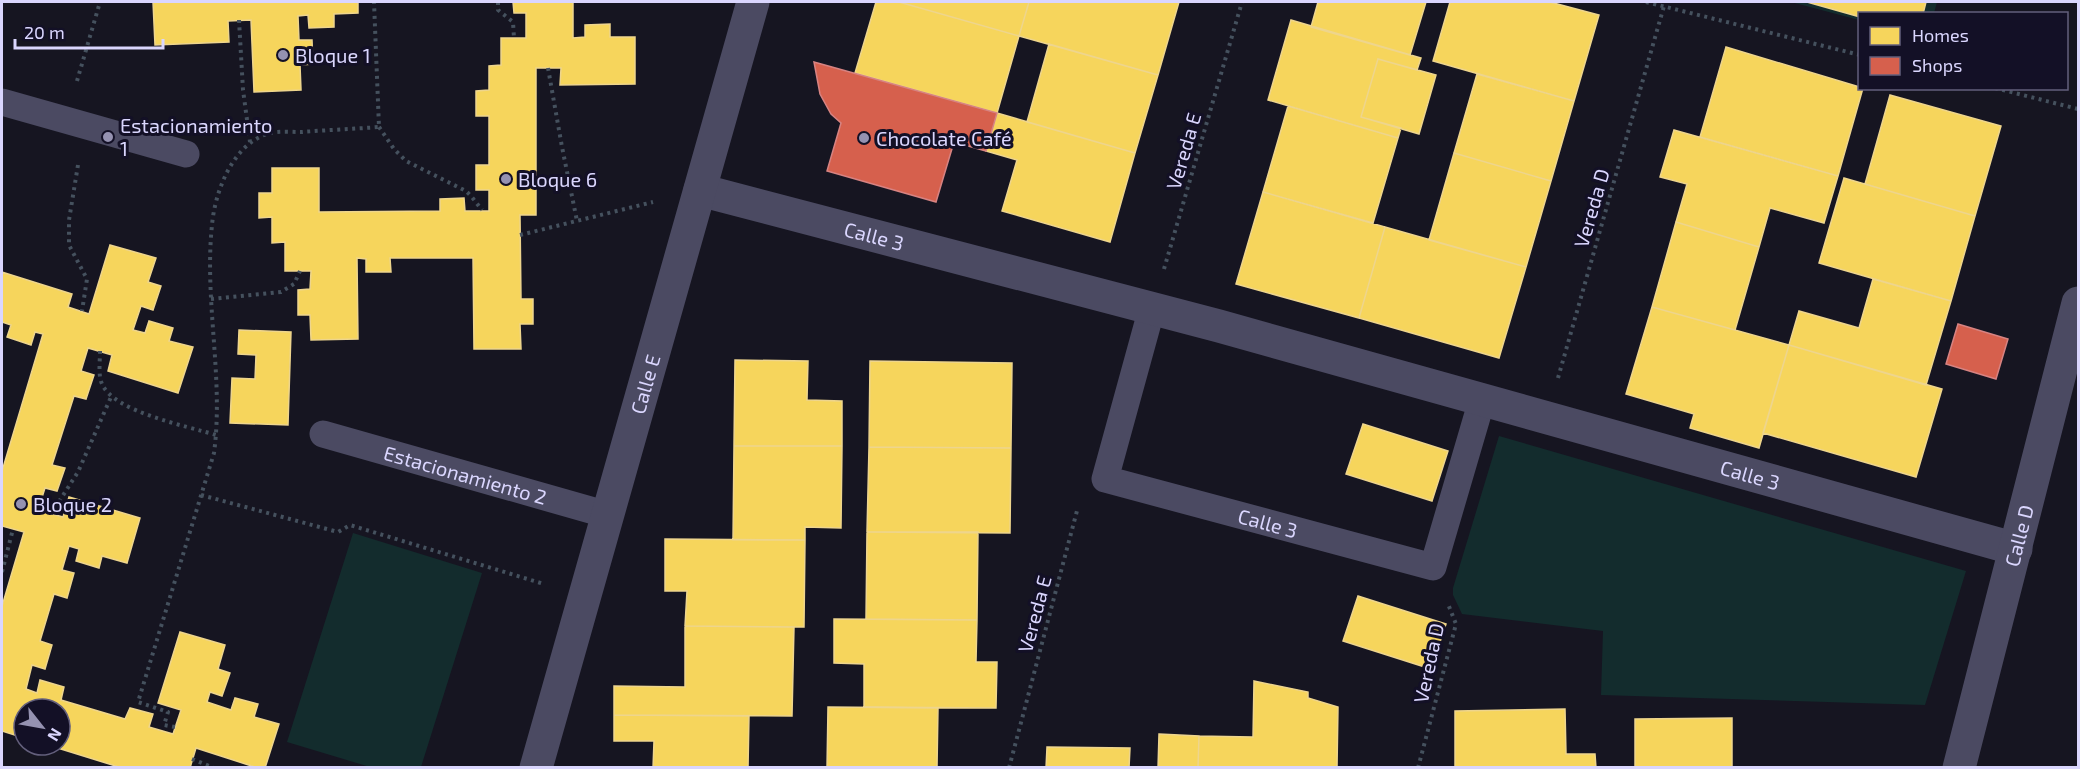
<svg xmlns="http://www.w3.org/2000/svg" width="2080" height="769" font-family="'Exo 2',sans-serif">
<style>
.green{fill:#132c2d}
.homes{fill:#f6d55c;stroke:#eed58d;stroke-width:1.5}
.shops{fill:#d6604d;stroke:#d78382;stroke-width:1.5}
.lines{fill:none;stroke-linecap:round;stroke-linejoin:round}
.path{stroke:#45515e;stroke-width:4;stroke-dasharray:3 4.5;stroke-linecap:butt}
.service{stroke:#4b4a62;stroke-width:27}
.minor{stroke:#4b4a62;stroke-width:33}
.poi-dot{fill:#9592b1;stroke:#131026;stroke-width:2}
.labels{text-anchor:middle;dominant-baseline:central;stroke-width:6;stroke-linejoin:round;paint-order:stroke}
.poi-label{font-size:20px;fill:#dad6fe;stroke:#131026;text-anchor:start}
.street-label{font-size:20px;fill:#dad6fe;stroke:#131026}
</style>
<rect width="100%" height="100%" fill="#161521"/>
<path class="green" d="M 1791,2 L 1937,2 L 1934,13 L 1860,14 L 1859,20 Z
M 1499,436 L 1966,571 L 1925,705 L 1601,695 L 1603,631 L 1462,614 L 1453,595 L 1453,588 Z
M 353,533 L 482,573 L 421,767 L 370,767 L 287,742 Z"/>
<path class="homes" d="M 153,2 L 358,2 L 358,13 L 334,14 L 334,27 L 309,28 L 308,15 L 298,16 L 299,40 L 312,40 L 313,64 L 300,65 L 301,90 L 254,92 L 251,20 L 228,21 L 229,42 L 155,45 Z
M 513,2 L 573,2 L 573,38 L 585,37 L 585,25 L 610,24 L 610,37 L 635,37 L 635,84 L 560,85 L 561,68 L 536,68 L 536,215 L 520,215 L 521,299 L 533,299 L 533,324 L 520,324 L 521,349 L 474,349 L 473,258 L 390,258 L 391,272 L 366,272 L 366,259 L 357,258 L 358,339 L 311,340 L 310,315 L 298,315 L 298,290 L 310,289 L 311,271 L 285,271 L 285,242 L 272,243 L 272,217 L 259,218 L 259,193 L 272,193 L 272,168 L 319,168 L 319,212 L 440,211 L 440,199 L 464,198 L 465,211 L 489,211 L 489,190 L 476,190 L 476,165 L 489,165 L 489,116 L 476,116 L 476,91 L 489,90 L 489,66 L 501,65 L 501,38 L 526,38 L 526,13 L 514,13 Z
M 876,2 L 899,2 L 1019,36 L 997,113 L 855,73 Z
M 899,2 L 1029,2 L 1019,36 Z
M 1029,2 L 1179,2 L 1158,75 L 1019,36 Z
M 1318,2 L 1426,2 L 1410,55 L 1311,27 Z
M 1450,2 L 1550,2 L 1599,15 L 1574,101 L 1433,61 Z
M 1807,2 L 1926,2 L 1923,14 L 1860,14 L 1860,17 Z
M 1291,20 L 1421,58 L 1417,70 L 1378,59 L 1361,117 L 1401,128 L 1398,138 L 1268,100 Z
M 1049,44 L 1158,75 L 1135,153 L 1027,122 Z
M 1726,47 L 1863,88 L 1838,176 L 1700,137 Z
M 1378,59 L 1436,75 L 1419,134 L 1361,117 Z
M 1477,74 L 1574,101 L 1551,181 L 1454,153 Z
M 1890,95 L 2001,126 L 1975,216 L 1865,184 Z
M 1288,106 L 1398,138 L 1373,223 L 1263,192 Z
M 997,113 L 1135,153 L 1110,242 L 1002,211 L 1017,160 L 986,151 Z
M 1674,130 L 1838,176 L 1824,223 L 1770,208 L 1759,247 L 1676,222 L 1687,184 L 1660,177 Z
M 1454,153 L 1551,181 L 1526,267 L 1429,240 Z
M 1844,178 L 1975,216 L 1951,301 L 1819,263 Z
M 1263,192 L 1385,227 L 1359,318 L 1236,284 Z
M 1676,222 L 1759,247 L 1735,330 L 1652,307 Z
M 1385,227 L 1526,267 L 1499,358 L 1359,318 Z
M 110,245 L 156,258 L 148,282 L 161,286 L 153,310 L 141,306 L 133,330 L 145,333 L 149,321 L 173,328 L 169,341 L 193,347 L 178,393 L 108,371 L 112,355 L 88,348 L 81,371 L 94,375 L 86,399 L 74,396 L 52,465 L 65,468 L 57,491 L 45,488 L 38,510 L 63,517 L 69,497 L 140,518 L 127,563 L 102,556 L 99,568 L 76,561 L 79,549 L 69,546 L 62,570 L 74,573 L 67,598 L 54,594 L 40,641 L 52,645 L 45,669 L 32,665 L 26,689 L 37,693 L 40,680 L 64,687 L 61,700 L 125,719 L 130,708 L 153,714 L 149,727 L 173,734 L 181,710 L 158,703 L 180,632 L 225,645 L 218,669 L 230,673 L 222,696 L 210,692 L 207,702 L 231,710 L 235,698 L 258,704 L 254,717 L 279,724 L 265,768 L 258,768 L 196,748 L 190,768 L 122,768 L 48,745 L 60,745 L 60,709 L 24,709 L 24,738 L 2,731 L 2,606 L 24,532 L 2,526 L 2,471 L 43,334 L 35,332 L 31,345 L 7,337 L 11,325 L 2,322 L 2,272 L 72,294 L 68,307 L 89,314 Z
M 1873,279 L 1951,301 L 1926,385 L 1789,345 L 1799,311 L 1859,328 Z
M 1652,307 L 1789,345 L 1759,448 L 1690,428 L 1694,414 L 1626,394 Z
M 239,330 L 291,332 L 288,425 L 230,423 L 232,378 L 255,379 L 256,355 L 238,354 Z
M 1789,345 L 1942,389 L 1916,477 L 1763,433 Z
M 735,360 L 808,361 L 807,400 L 842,401 L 842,446 L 734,446 Z
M 870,361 L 1012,363 L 1011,448 L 869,447 Z
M 1363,424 L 1448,451 L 1432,501 L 1346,474 Z
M 734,446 L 842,446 L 841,528 L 805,527 L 805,540 L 733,540 Z
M 869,447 L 1011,448 L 1010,533 L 867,532 Z
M 867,532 L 978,532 L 977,620 L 866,619 Z
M 665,539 L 805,540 L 804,627 L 685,626 L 687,591 L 665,591 Z
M 1358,596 L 1446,624 L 1431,669 L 1343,641 Z
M 834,619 L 977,620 L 976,662 L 997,662 L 996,708 L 864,707 L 864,664 L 834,663 Z
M 685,626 L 794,627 L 792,716 L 614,715 L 614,686 L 685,687 Z
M 1254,681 L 1308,692 L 1308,698 L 1338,707 L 1337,768 L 1198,768 L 1199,736 L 1253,737 Z
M 828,707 L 938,708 L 937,768 L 827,768 Z
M 1565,709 L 1566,754 L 1595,754 L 1596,768 L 1455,768 L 1455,711 Z
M 614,715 L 749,716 L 748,768 L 653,768 L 654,741 L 614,741 Z
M 1732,718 L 1732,768 L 1635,768 L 1635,719 Z
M 1159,734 L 1199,736 L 1198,768 L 1158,768 Z
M 1047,747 L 1130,748 L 1129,768 L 1046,768 Z"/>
<path class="shops" d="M 814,62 L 997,113 L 986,151 L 954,142 L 936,202 L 827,171 L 841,123 L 831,114 L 820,94 Z
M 1958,324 L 2008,339 L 1996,379 L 1946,364 Z"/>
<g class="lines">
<path class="path" d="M 498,2 L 498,10 L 513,22 L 514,38
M 1646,2 L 1860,55
M 239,20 L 243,90 L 250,142
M 548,68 L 562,147 L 577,221
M 77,81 L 100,2
M 1995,88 L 2078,109
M 379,127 L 394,149 L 406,161 L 466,191 L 471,196 L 482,210
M 78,165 L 69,220 L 69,245 L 87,279 L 82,311
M 520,235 L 653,202
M 1164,269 L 1242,2
M 211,299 L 281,292 L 294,284 L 300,271
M 100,351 C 100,362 98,375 102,384 C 114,412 187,426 216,435
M 1558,378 L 1664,6
M 201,495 L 338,532 L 350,525 L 544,584
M 51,514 L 78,472 L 111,397
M 2,572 L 13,529
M 175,727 L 164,725 L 168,712 L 138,702 L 214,453 C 224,378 204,301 212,225 C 215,191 233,143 270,133 C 279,131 292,132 302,132 C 327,130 353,129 379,127 L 374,2
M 192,759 L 214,768
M 1009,768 L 1078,507
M 1418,768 L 1456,624 L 1448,604"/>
<g class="service">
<path d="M 2,102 L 186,154"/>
<path id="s1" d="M 1152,308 L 1105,479 L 1433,567 L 1482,400"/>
<path id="s2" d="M 323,434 L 608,515"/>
</g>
<g class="minor">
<path id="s3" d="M 700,190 L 1219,326 L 2016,549"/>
<path id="s4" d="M 536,768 L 753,2"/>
<path id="s5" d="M 1959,768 L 2078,303"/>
</g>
</g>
<g class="poi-dot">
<circle cx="283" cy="55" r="6"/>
<circle cx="108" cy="137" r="6"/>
<circle cx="864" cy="138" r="6"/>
<circle cx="506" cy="179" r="6"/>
<circle cx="21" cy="504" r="6"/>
</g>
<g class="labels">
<g class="poi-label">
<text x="295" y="55">Bloque 1</text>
<text x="120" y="125">Estacionamiento<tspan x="120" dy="23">1</tspan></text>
<text x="876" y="138">Chocolate Café</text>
<text x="518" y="179">Bloque 6</text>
<text x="33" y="504">Bloque 2</text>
</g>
<g class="street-label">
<text transform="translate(1183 151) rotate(-74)">Vereda E</text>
<text transform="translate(1591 208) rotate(-74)">Vereda D</text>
<text stroke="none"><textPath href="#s3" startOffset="180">Calle 3</textPath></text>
<text stroke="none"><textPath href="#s4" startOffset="399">Calle E</textPath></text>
<text stroke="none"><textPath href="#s3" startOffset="1088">Calle 3</textPath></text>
<text stroke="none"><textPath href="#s2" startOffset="148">Estacionamiento 2</textPath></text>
<text stroke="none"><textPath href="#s1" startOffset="346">Calle 3</textPath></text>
<text stroke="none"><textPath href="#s5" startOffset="240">Calle D</textPath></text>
<text transform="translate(1034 614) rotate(-75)">Vereda E</text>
<text transform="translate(1428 663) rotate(-78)">Vereda D</text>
</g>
</g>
<rect width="2080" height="769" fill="none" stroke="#dad6fe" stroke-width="6"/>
<rect x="1858" y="12" width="210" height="78" fill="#131026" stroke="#635f7c" stroke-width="1.5"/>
<rect x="1870" y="27" width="30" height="18" fill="#f6d55c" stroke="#635f7c" stroke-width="1.5"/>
<text x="1912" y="42" font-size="18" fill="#dad6fe">Homes</text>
<rect x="1870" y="57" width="30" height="18" fill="#d6604d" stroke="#635f7c" stroke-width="1.5"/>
<text x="1912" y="72" font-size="18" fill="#dad6fe">Shops</text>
<g transform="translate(42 727) rotate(121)"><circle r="28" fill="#131026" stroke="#635f7c" stroke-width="1.5"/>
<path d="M0-4.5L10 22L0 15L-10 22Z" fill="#9592b1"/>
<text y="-9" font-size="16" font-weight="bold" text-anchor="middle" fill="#dad6fe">N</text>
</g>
<path d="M15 39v9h148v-9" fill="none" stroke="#dad6fe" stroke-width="3"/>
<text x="24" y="39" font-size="18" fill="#dad6fe" stroke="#131026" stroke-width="4.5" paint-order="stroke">20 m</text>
</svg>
